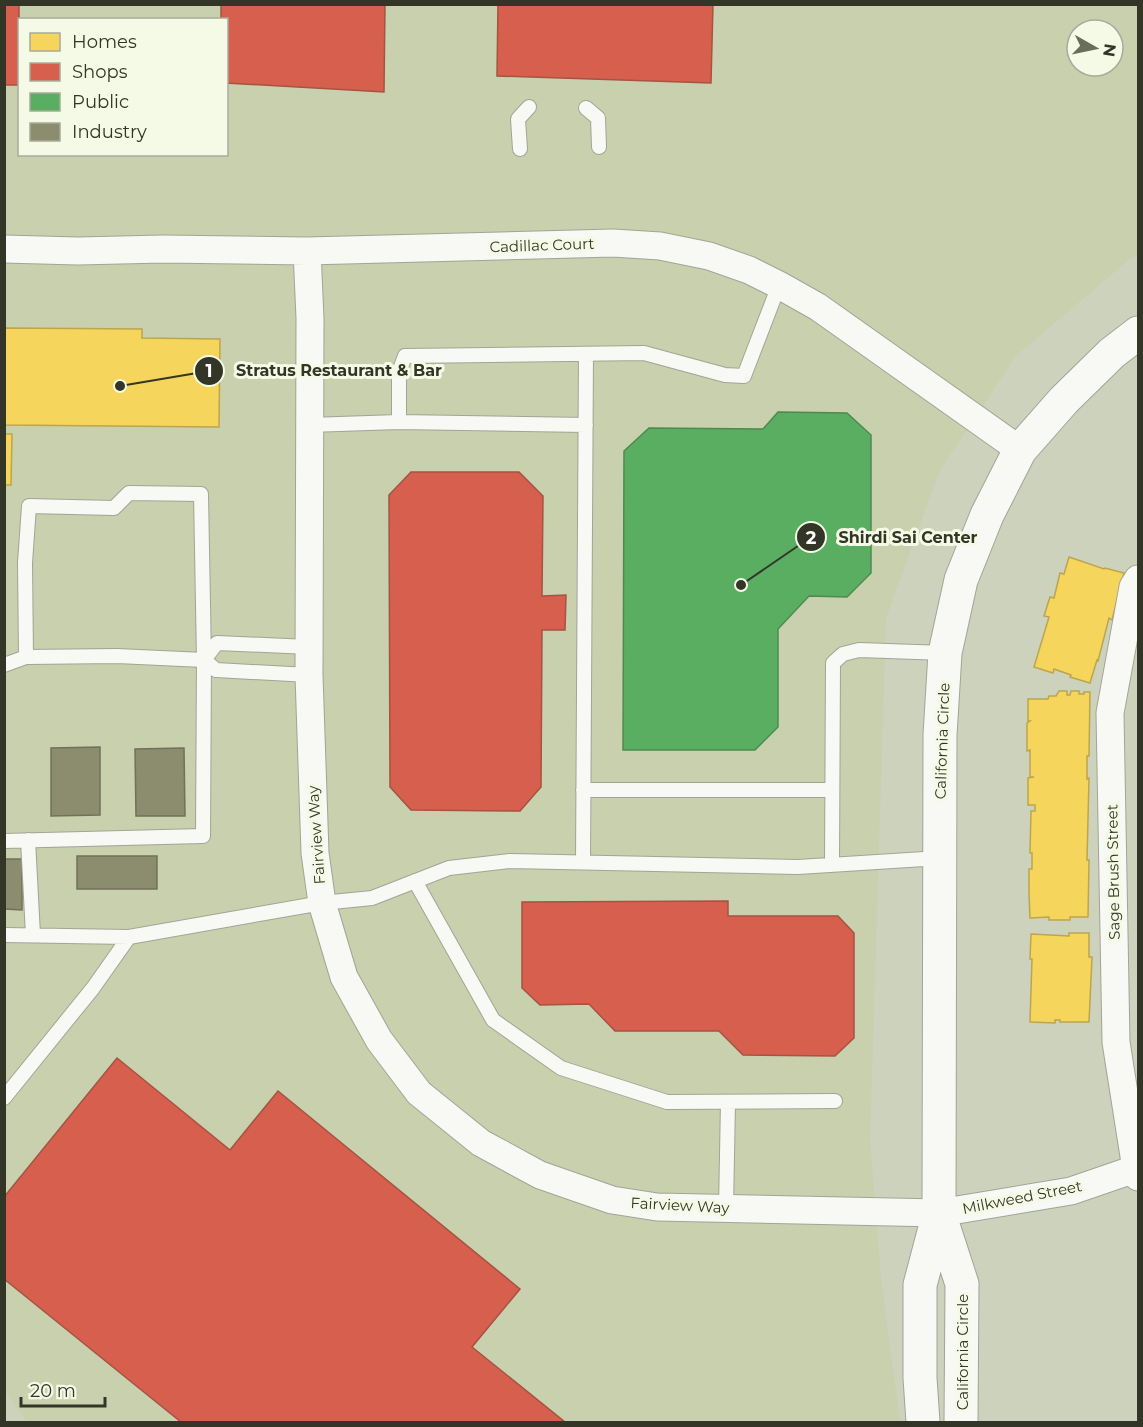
<svg xmlns="http://www.w3.org/2000/svg" width="1143" height="1427" font-family="Montserrat,sans-serif">
<style>
.built{fill:#c8d0ae;fill-rule:evenodd}
.homes{fill:#f6d55c;stroke:#bca54c;stroke-width:1.5}
.shops{fill:#d6604d;stroke:#a55342;stroke-width:1.5}
.public{fill:#5aae61;stroke:#4e8a50;stroke-width:1.5}
.industry{fill:#8c8c6e;stroke:#717259;stroke-width:1.5}
.lines{fill:none;stroke-linecap:round;stroke-linejoin:round}
.lane-casing{stroke:#a1a595;stroke-width:16}
.street-casing{stroke:#a1a595;stroke-width:29}
.secondary-casing{stroke:#a1a595;stroke-width:35}
.lane{stroke:#f8f8f5;stroke-width:14}
.street{stroke:#f8f8f5;stroke-width:27}
.secondary{stroke:#f8f8f5;stroke-width:33}
.labels{text-anchor:middle;dominant-baseline:central;stroke-width:6;stroke-linejoin:round;paint-order:stroke}
.street-label{font-size:15px;fill:#333627;stroke:#f4fae6}
.leader{fill:none;stroke:#333627;stroke-width:2}
.callout-dot{fill:#333627;stroke:#f4fae6;stroke-width:2}
.mark-label{font-size:18px;text-anchor:middle;font-weight:bold;fill:#fff}
.callout-label{font-size:16px;text-anchor:middle;font-weight:bold;fill:#333627;stroke:#f4fae6;stroke-width:6;stroke-linejoin:round;paint-order:stroke}
</style>
<rect width="100%" height="100%" fill="#cdd2bd"/>
<path class="built" d="M 4,5 L 1138,5 L 1138,255 L 1131,258 L 1016,356 L 939,472 L 886,618 L 870,1141 L 881,1278 L 900,1422 L 27,1422 L 5,1391 ZM 20,20 L 226,20 L 226,154 L 20,154 ZM 1077,30 L 1113,30 L 1113,66 L 1077,66 Z"/>
<path class="homes" d="M 4,328 L 142,329 L 142,338 L 220,339 L 219,427 L 4,425 Z
M 4,434 L 12,434 L 11,485 L 4,485 Z
M 1069,557 L 1104,569 L 1105,568 L 1124,573 L 1112,620 L 1109,618 L 1098,661 L 1097,660 L 1090,683 L 1070,677 L 1071,675 L 1054,669 L 1053,673 L 1034,667 L 1049,617 L 1044,616 L 1050,597 L 1054,598 L 1060,573 L 1064,574 Z
M 1059,691 L 1067,691 L 1067,695 L 1070,695 L 1071,691 L 1079,691 L 1079,694 L 1084,694 L 1084,692 L 1090,692 L 1089,756 L 1087,756 L 1087,779 L 1089,778 L 1087,860 L 1089,860 L 1088,917 L 1070,917 L 1070,920 L 1049,920 L 1049,917 L 1030,918 L 1029,893 L 1029,869 L 1032,869 L 1032,853 L 1030,853 L 1031,811 L 1035,811 L 1035,805 L 1028,805 L 1028,778 L 1034,777 L 1030,777 L 1030,750 L 1027,751 L 1027,723 L 1030,721 L 1028,721 L 1028,699 L 1048,699 L 1049,696 L 1056,696 Z
M 1069,933 L 1089,933 L 1089,957 L 1092,957 L 1089,1022 L 1060,1022 L 1060,1020 L 1055,1020 L 1055,1023 L 1030,1022 L 1032,959 L 1030,959 L 1031,934 L 1069,936 Z"/>
<path class="shops" d="M 4,4 L 19,4 L 19,85 L 4,85 Z
M 221,4 L 385,4 L 384,92 L 226,83 L 226,20 L 221,20 Z
M 498,4 L 713,4 L 711,83 L 497,76 Z
M 411,472 L 519,472 L 543,496 L 542,596 L 566,595 L 565,630 L 542,630 L 541,787 L 520,811 L 411,810 L 390,787 L 389,495 Z
M 728,901 L 728,916 L 838,916 L 854,933 L 854,1038 L 835,1056 L 743,1055 L 719,1031 L 615,1031 L 589,1004 L 540,1005 L 522,988 L 522,902 Z
M 117,1058 L 230,1150 L 278,1091 L 520,1289 L 472,1347 L 565,1422 L 181,1422 L 4,1279 L 4,1197 Z"/>
<path class="public" d="M 778,412 L 847,413 L 871,435 L 871,573 L 847,597 L 809,596 L 778,629 L 778,727 L 755,750 L 623,750 L 624,451 L 649,428 L 763,429 Z"/>
<path class="industry" d="M 100,747 L 100,815 L 51,816 L 51,748 Z
M 184,748 L 185,816 L 136,816 L 135,749 Z
M 77,856 L 157,856 L 157,889 L 77,889 Z
M 4,859 L 22,859 L 22,910 L 4,909 Z"/>
<g class="lines">
<defs>
<path id="lane" d="M 586,108 L 598,118 L 599,147
M 520,149 L 518,119 L 529,107
M 399,422 L 586,425
M 309,425 L 399,422 L 399,372 L 405,356 L 644,353 L 725,375 L 744,376 L 779,285
M 204,660 L 217,643 L 309,647
M 4,665 L 26,657 L 117,656 L 204,660 L 216,670 L 309,675
M 583,790 L 832,790
M 28,840 L 33,935
M 4,841 L 203,836 L 204,660 L 201,494 L 129,493 L 114,508 L 29,506 L 25,563 L 26,657
M 583,862 L 586,354
M 832,865 L 833,663 L 843,654 L 859,650 L 945,653
M 415,881 L 493,1020 L 561,1068 L 667,1102 L 835,1101
M 4,935 L 129,937 L 322,903 L 372,898 L 449,868 L 510,861 L 798,867 L 940,858
M 4,1098 L 93,988 L 129,937
M 726,1208 L 728,1102"/>
<path id="street" d="M 4,249 L 78,251 L 163,249 L 307,251 L 613,243 L 660,246 L 709,256 L 749,270 L 779,285 L 818,307 L 1020,450
M 307,251 L 310,318 L 309,675 L 315,853 L 322,903 L 344,977 L 379,1040 L 419,1093 L 481,1143 L 540,1175 L 612,1200 L 657,1207 L 939,1213 L 1071,1191 L 1138,1168
M 1138,579 L 1133,587 L 1110,713 L 1116,1042 L 1136,1169 L 1138,1177"/>
<path id="secondary" d="M 939,1213 L 962,1284 L 961,1422
M 923,1422 L 920,1378 L 920,1285 L 939,1213 L 940,735 L 945,653 L 961,580 L 987,515 L 1020,450 L 1064,400 L 1112,353 L 1138,333"/>
</defs>
<use href="#lane" class="lane-casing"/>
<use href="#street" class="street-casing"/>
<use href="#secondary" class="secondary-casing"/>
<use href="#lane" class="lane"/>
<use href="#street" class="street"/>
<use href="#secondary" class="secondary"/>
</g>
<g class="labels">
<g class="street-label">
<text transform="translate(542 245) rotate(-2)">Cadillac Court</text>
<text transform="translate(942 741) rotate(-88)">California Circle</text>
<text transform="translate(316 835) rotate(-94)">Fairview Way</text>
<text transform="translate(1113 872) rotate(-91)">Sage Brush Street</text>
<text transform="translate(1022 1197) rotate(-11)">Milkweed Street</text>
<text transform="translate(680 1205) rotate(3)">Fairview Way</text>
<text transform="translate(962 1352) rotate(-90)">California Circle</text>
</g>
</g>
<path class="leader" d="M120 386L209 371M741 585L811 537"/>
<g class="callout-dot">
<circle cx="120" cy="386" r="6"/>
<circle cx="741" cy="585" r="6"/>
<circle cx="209" cy="371" r="15"/>
<circle cx="811" cy="537" r="15"/>
</g>
<g class="mark-label">
<text x="209" y="377">1</text>
<text x="811" y="544">2</text>
</g>
<g class="callout-label">
<text x="339" y="376">Stratus Restaurant &amp; Bar</text>
<text x="908" y="543">Shirdi Sai Center</text>
</g>
<rect width="1143" height="1427" fill="none" stroke="#333627" stroke-width="12"/>
<rect x="18" y="18" width="210" height="138" fill="#f4fae6" stroke="#a7ac9a" stroke-width="1.5"/>
<rect x="30" y="33" width="30" height="18" fill="#f6d55c" stroke="#a7ac9a" stroke-width="1.5"/>
<text x="72" y="48" font-size="18" fill="#333627">Homes</text>
<rect x="30" y="63" width="30" height="18" fill="#d6604d" stroke="#a7ac9a" stroke-width="1.5"/>
<text x="72" y="78" font-size="18" fill="#333627">Shops</text>
<rect x="30" y="93" width="30" height="18" fill="#5aae61" stroke="#a7ac9a" stroke-width="1.5"/>
<text x="72" y="108" font-size="18" fill="#333627">Public</text>
<rect x="30" y="123" width="30" height="18" fill="#8c8c6e" stroke="#a7ac9a" stroke-width="1.5"/>
<text x="72" y="138" font-size="18" fill="#333627">Industry</text>
<g transform="translate(1095 48) rotate(99)"><circle r="28" fill="#f4fae6" stroke="#a7ac9a" stroke-width="1.5"/>
<path d="M0-4.5L10 22L0 15L-10 22Z" fill="#696d5c"/>
<text y="-9" font-size="16" font-weight="bold" text-anchor="middle" fill="#333627">N</text>
</g>
<path d="M21 1397v9h84v-9" fill="none" stroke="#333627" stroke-width="3"/>
<text x="30" y="1397" font-size="18" fill="#333627" stroke="#f4fae6" stroke-width="4.5" paint-order="stroke">20 m</text>
</svg>
